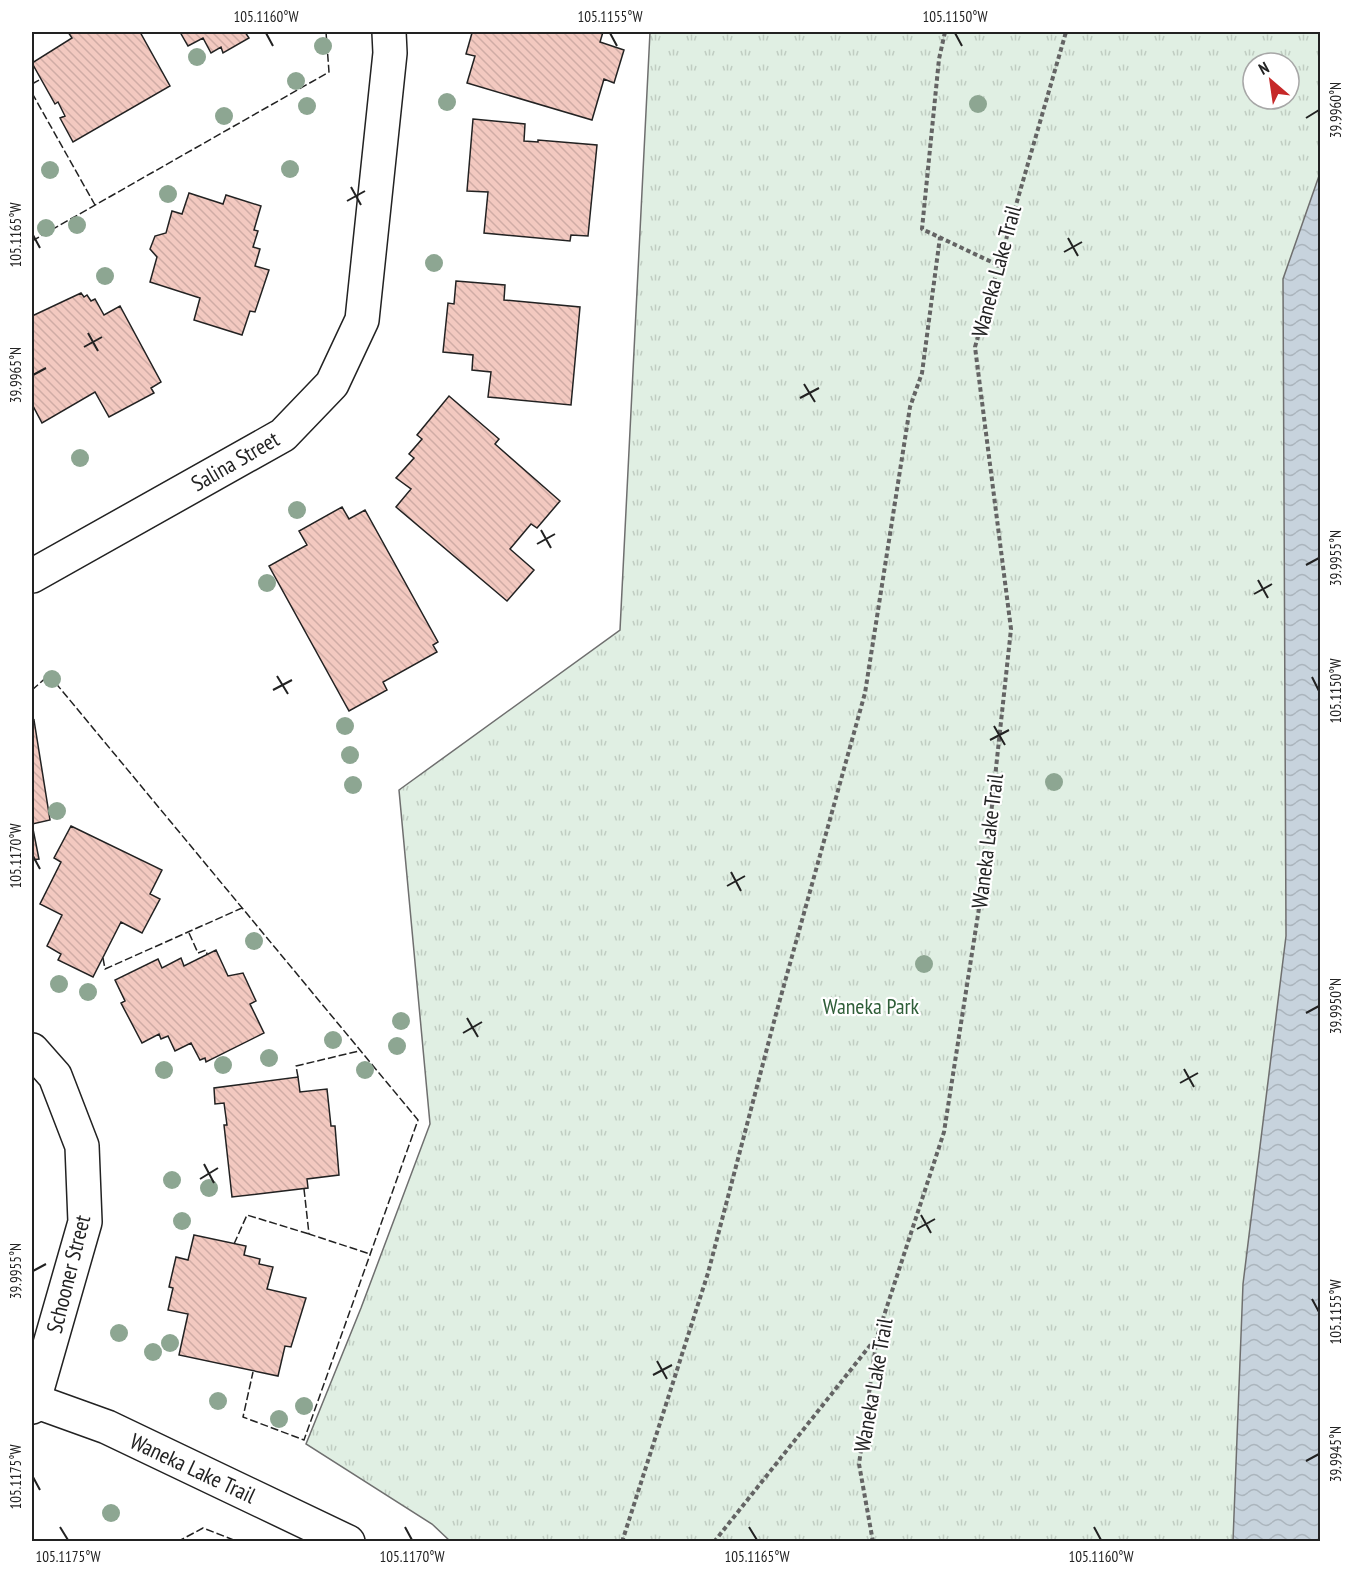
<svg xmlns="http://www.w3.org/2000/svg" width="1352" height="1573" font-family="'PT Sans Narrow',sans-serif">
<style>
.park{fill:url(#park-tufts);stroke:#6f6f6f;stroke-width:1.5;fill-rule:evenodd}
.water{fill:url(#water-waves);stroke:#6f6f6f;stroke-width:1.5}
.building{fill:url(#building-back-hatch);stroke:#222;stroke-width:1.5}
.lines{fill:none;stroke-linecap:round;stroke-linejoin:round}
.minor-casing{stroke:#222;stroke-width:36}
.path{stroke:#646464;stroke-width:4;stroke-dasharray:4.5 3;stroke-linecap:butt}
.minor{stroke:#fff;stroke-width:33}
.fence{stroke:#222;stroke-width:1.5;stroke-dasharray:8 3;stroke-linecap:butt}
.tree{fill:#8da692}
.ticks{fill:none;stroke:#222;stroke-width:2}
.labels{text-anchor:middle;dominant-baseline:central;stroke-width:4.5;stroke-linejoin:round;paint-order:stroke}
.street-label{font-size:22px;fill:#222;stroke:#fff}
.park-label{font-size:22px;fill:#2f5e38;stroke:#fff}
.neatline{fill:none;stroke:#222;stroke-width:2}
.ticks-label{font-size:15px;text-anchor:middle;fill:#222}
</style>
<defs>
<pattern id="park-tufts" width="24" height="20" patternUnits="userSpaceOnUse" patternTransform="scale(1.5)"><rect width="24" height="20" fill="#e0efe3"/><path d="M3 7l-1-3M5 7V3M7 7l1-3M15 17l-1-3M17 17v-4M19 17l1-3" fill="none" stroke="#c0cdc2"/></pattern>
<pattern id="water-waves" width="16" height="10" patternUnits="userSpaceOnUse" patternTransform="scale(1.5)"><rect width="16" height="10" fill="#c7d3dd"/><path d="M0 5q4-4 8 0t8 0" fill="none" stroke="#abb5bd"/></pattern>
<pattern id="building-back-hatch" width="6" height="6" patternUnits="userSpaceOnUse" patternTransform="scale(1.5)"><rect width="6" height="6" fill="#f3c9c0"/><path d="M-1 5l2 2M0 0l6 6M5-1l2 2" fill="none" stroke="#d0aca5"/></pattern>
</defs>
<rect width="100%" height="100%" fill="#fff"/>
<path class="park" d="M 650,32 L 1320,32 L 1320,1541 L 450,1541 L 432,1524 L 306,1444 L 361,1308 L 430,1124 L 399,790 L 620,630 ZM 1253,63 L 1289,63 L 1289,99 L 1253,99 Z"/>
<path class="water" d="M 1320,173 L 1320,1541 L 1233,1541 L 1243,1284 L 1286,936 L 1283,279 Z"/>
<path class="building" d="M 68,32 L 140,32 L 170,86 L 73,142 L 60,118 L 65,116 L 58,102 L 55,104 L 32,63 L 72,38 Z
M 180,32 L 245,32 L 249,38 L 223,53 L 221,47 L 211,53 L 203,38 L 188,46 Z
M 467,32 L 603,32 L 600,42 L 624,50 L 614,83 L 604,79 L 592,120 L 467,83 L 475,56 L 466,54 L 472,33 Z
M 473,119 L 525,124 L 524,141 L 538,142 L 538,140 L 597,145 L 588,236 L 571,235 L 570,241 L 484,233 L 488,192 L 467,191 Z
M 189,193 L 223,204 L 226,195 L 261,206 L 254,230 L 258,231 L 253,247 L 260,249 L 255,266 L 269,270 L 255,312 L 250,311 L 242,335 L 194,320 L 200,298 L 150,282 L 157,257 L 150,249 L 155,236 L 166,233 L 172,211 L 182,214 Z
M 456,281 L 505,285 L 504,300 L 580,307 L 571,405 L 488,397 L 491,372 L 472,370 L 473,355 L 443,352 L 448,303 L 454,304 Z
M 81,293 L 84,297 L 87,295 L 91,301 L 95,299 L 104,315 L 120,306 L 161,382 L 151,388 L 154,393 L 109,417 L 95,392 L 42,423 L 32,404 L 32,316 Z
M 449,396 L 499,439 L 495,444 L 560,501 L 537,528 L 531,524 L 510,549 L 534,570 L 507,601 L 396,507 L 411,489 L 396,478 L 414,458 L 409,454 L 422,439 L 417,435 Z
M 342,507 L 349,519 L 365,510 L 438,642 L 433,645 L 437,652 L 383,682 L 387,690 L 349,711 L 269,566 L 307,545 L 299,531 Z
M 34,720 L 50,820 L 32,824 L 39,859 L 32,860 L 32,721 Z
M 71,826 L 162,870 L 150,894 L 160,899 L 142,933 L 121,922 L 93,977 L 58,960 L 61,954 L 47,946 L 62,915 L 40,904 L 61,862 L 54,858 Z
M 216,950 L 228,976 L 243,973 L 256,1001 L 250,1004 L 264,1033 L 206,1062 L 205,1058 L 200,1060 L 191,1043 L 175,1051 L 168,1036 L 161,1039 L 159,1034 L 142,1043 L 121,1003 L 125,1001 L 115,980 L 158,959 L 162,968 L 181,958 L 184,966 Z
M 298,1077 L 300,1092 L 327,1089 L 331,1126 L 335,1126 L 339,1175 L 307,1179 L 308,1188 L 232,1197 L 224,1125 L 227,1125 L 224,1103 L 215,1104 L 214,1088 Z
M 194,1235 L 246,1246 L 244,1255 L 260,1259 L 259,1264 L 273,1267 L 267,1289 L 306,1298 L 291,1347 L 285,1346 L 278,1376 L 179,1355 L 188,1314 L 168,1310 L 173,1288 L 169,1287 L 176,1257 L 188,1260 Z"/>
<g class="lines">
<defs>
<path id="minor" d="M 32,576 L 283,435 L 332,384 L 362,320 L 390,53 L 389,32
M 32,1050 L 55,1076 L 82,1146 L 85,1222 L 32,1407
M 32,1400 L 107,1427 L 348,1542"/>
</defs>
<use href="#minor" class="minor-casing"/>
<path class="path" d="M 945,32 L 939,59 L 922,229 L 998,265
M 622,1542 L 708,1273 L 776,1014 L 865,693 L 910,407 L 922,373 L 940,237
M 714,1542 L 876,1338
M 873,1542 L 859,1464 L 877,1337 L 944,1132 L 985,870 L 1011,629 L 975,347 L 1066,32"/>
<use href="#minor" class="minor"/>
<path class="fence" d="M 32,84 L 41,79
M 32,93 L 95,205
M 32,241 L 329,72 L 326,32
M 32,690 L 49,675 L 418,1120 L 304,1440 L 243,1417 L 253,1372
M 189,933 L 198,953 L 206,950 L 207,954
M 103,958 L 105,969 L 242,908
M 298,1077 L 296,1066 L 359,1051
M 304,1189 L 309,1234 L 370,1254
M 234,1244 L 247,1215 L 309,1234
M 177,1542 L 203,1528 L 239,1542"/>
</g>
<g class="tree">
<circle cx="323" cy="46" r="9"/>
<circle cx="197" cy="57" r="9"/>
<circle cx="296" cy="81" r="9"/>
<circle cx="447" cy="102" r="9"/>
<circle cx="978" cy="104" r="9"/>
<circle cx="307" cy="106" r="9"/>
<circle cx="224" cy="116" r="9"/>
<circle cx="290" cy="169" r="9"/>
<circle cx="50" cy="170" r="9"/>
<circle cx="168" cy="194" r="9"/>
<circle cx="77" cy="225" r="9"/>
<circle cx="46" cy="228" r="9"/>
<circle cx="434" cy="263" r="9"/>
<circle cx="105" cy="276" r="9"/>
<circle cx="80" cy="458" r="9"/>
<circle cx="297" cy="510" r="9"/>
<circle cx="267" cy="583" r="9"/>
<circle cx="52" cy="679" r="9"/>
<circle cx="345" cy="726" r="9"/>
<circle cx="350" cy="755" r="9"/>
<circle cx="1054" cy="782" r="9"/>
<circle cx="353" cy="785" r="9"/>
<circle cx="57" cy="811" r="9"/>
<circle cx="254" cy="941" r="9"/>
<circle cx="924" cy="964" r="9"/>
<circle cx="59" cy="984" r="9"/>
<circle cx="88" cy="992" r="9"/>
<circle cx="401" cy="1021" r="9"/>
<circle cx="333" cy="1040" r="9"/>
<circle cx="397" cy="1046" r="9"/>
<circle cx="269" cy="1058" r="9"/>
<circle cx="223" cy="1065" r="9"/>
<circle cx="164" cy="1070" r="9"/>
<circle cx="365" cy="1070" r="9"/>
<circle cx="172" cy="1180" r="9"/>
<circle cx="209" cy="1188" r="9"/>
<circle cx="182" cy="1221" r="9"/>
<circle cx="119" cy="1333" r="9"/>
<circle cx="170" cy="1343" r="9"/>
<circle cx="153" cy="1352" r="9"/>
<circle cx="218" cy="1401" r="9"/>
<circle cx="304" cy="1406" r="9"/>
<circle cx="279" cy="1419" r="9"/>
<circle cx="111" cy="1513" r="9"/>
</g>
<path class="ticks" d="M 266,33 L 273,46M 610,33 L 617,46M 955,33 L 962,46M 1306,118 L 1319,110M 351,187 L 361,205M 347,201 L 365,191M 33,235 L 40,248M 1068,238 L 1078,256M 1064,252 L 1082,242M 88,333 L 98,351M 84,347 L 102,337M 33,375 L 46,368M 804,384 L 815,402M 800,398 L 819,388M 541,530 L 551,548M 537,544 L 555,534M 1306,565 L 1319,558M 1258,580 L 1268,598M 1254,594 L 1272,584M 277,676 L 288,694M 1312,677 L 1319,691M 273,690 L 292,680M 994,726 L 1005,745M 990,740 L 1009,730M 33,856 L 40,869M 731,872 L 741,891M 727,886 L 745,876M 1306,1013 L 1319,1006M 467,1018 L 478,1037M 463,1033 L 482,1022M 1184,1069 L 1194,1087M 1180,1083 L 1198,1073M 204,1164 L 214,1183M 200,1179 L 218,1168M 921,1215 L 931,1233M 917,1229 L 935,1219M 33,1271 L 46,1264M 1312,1299 L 1319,1312M 657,1361 L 667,1379M 653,1375 L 672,1365M 1306,1461 L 1319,1454M 33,1477 L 40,1490M 60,1527 L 68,1540M 405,1527 L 412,1540M 749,1527 L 757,1540M 1094,1527 L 1101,1540"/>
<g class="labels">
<g class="street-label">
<text transform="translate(996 271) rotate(-75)">Waneka Lake Trail</text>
<text transform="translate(235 461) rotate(-30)">Salina Street</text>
<text transform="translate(987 841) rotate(-83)">Waneka Lake Trail</text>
<text transform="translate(68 1274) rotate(-76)">Schooner Street</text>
<text transform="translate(873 1385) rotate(-80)">Waneka Lake Trail</text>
<text transform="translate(193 1468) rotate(25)">Waneka Lake Trail</text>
</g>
<g class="park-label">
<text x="871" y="1006">Waneka Park</text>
</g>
</g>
<rect width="1352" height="1573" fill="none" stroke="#ffffff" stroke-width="66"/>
<g transform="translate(1271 81) rotate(331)"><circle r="28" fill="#ffffff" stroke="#a7a7a7" stroke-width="1.5"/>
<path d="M0-4.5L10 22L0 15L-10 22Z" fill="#c62828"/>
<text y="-9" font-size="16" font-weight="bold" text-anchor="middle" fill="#222222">N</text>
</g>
<rect x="33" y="33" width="1286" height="1507" class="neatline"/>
<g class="ticks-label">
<text x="266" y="22">105.1160°W</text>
<text x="610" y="22">105.1155°W</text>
<text x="955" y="22">105.1150°W</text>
<text transform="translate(1336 110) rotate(-90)" y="5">39.9960°N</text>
<text transform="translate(16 235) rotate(-90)" y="5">105.1165°W</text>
<text transform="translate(16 375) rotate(-90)" y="5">39.9965°N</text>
<text transform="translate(1336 558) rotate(-90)" y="5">39.9955°N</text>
<text transform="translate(1336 691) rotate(-90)" y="5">105.1150°W</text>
<text transform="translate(16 856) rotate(-90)" y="5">105.1170°W</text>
<text transform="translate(1336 1006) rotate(-90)" y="5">39.9950°N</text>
<text transform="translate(16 1271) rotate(-90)" y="5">39.9955°N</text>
<text transform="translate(1336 1312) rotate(-90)" y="5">105.1155°W</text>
<text transform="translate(1336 1454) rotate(-90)" y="5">39.9945°N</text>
<text transform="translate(16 1477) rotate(-90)" y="5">105.1175°W</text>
<text x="68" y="1562">105.1175°W</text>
<text x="412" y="1562">105.1170°W</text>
<text x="757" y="1562">105.1165°W</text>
<text x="1101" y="1562">105.1160°W</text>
</g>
</svg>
